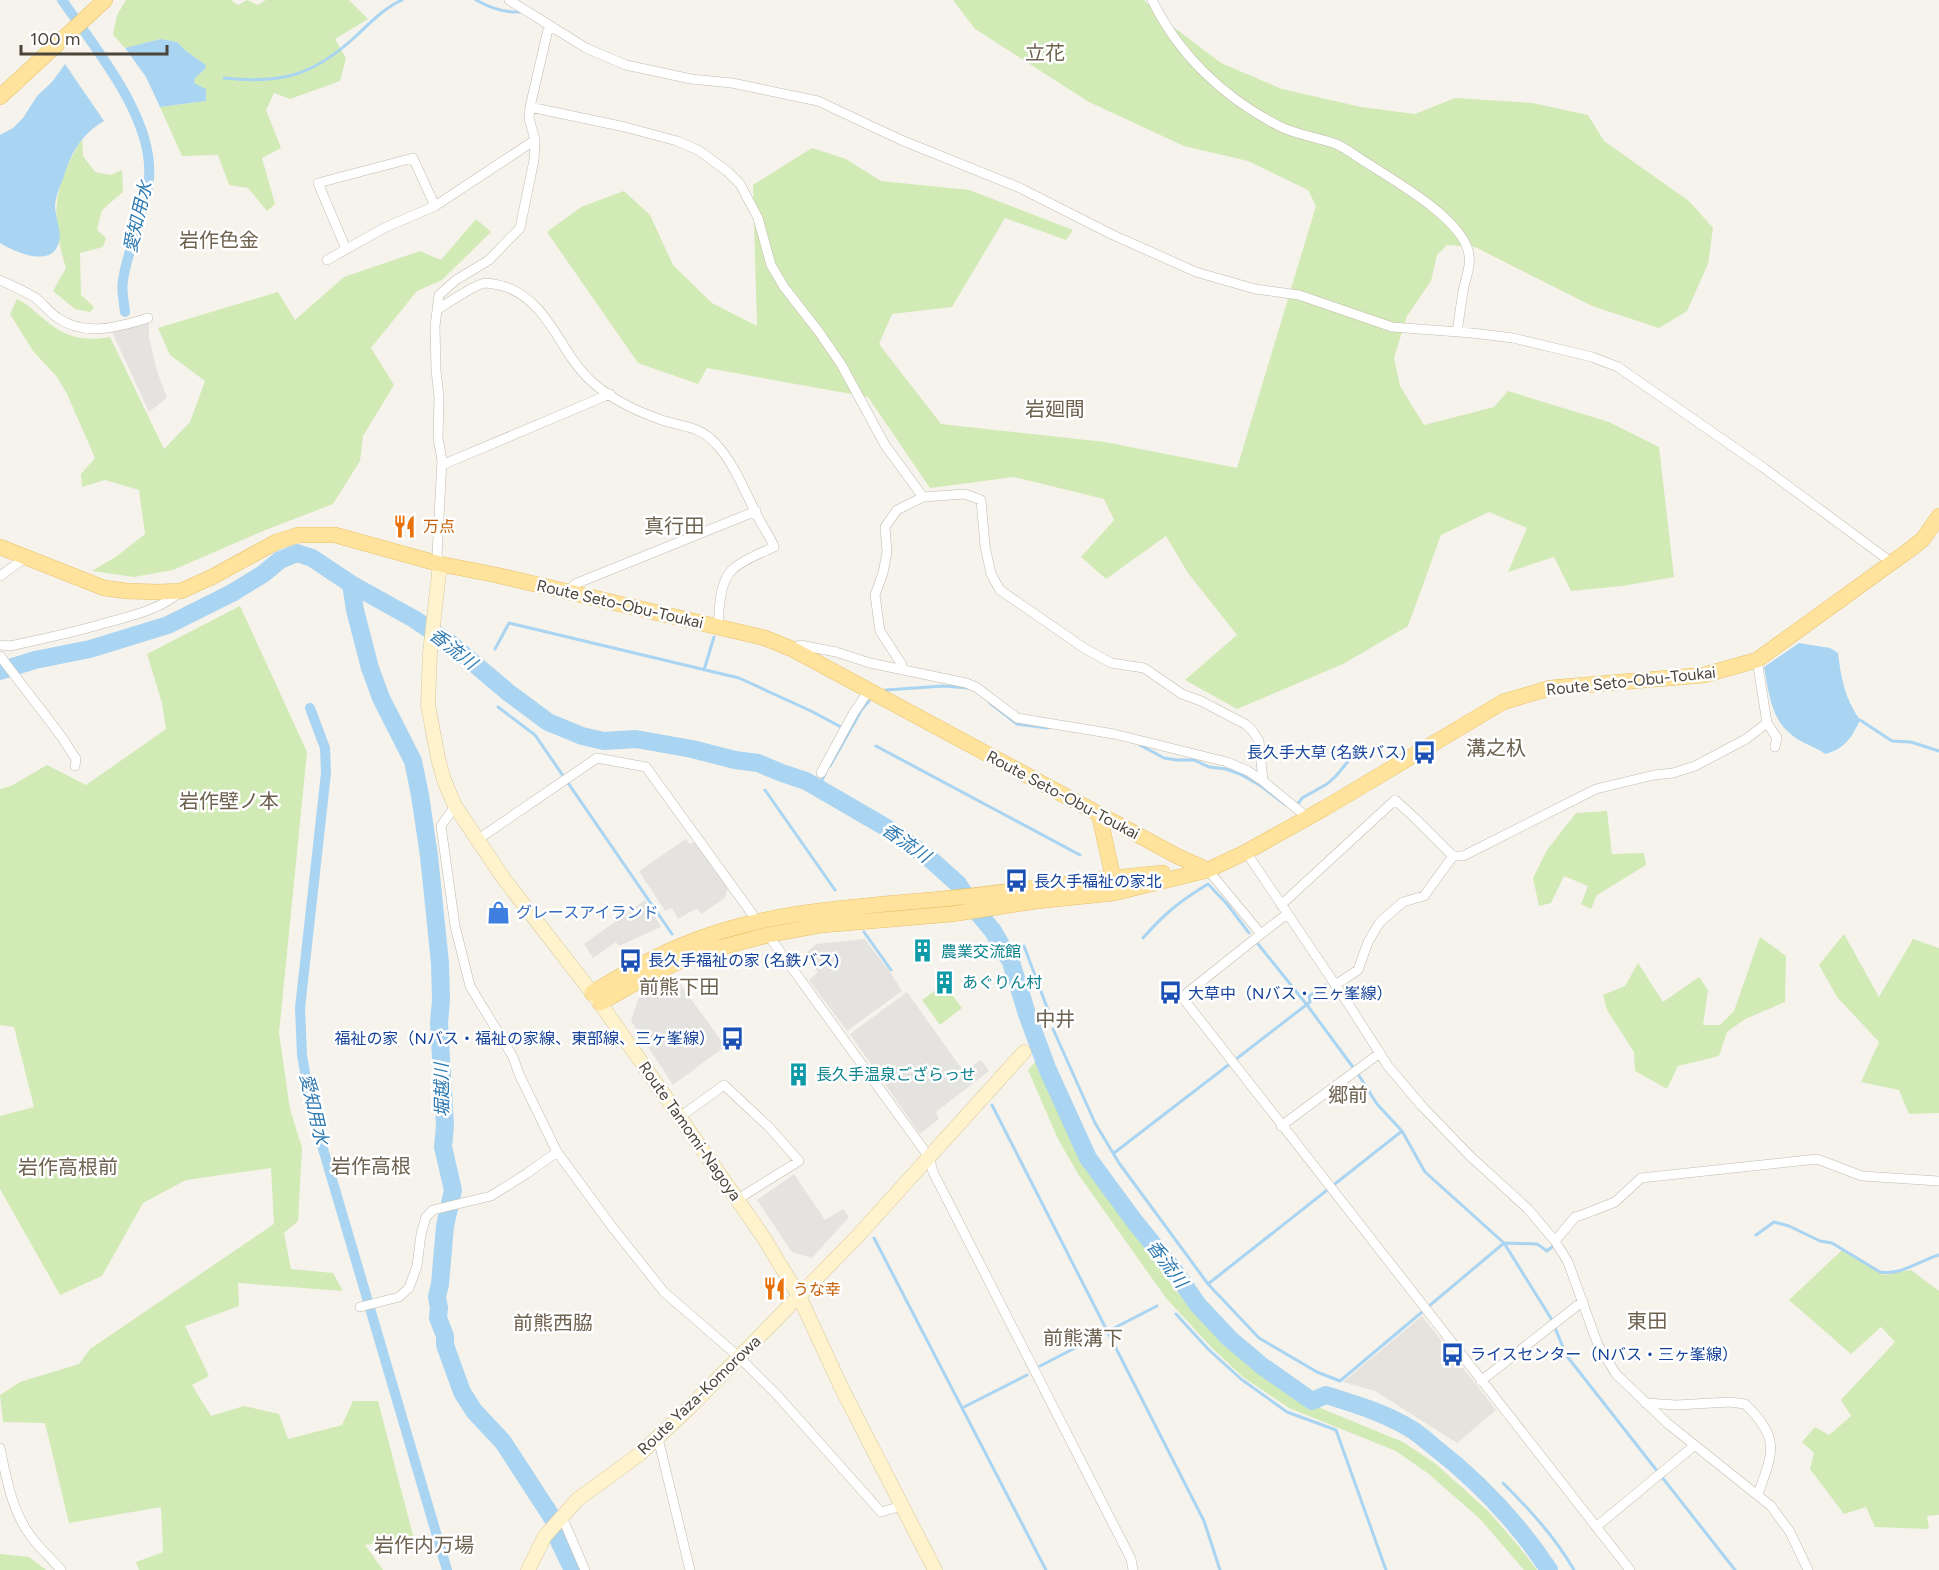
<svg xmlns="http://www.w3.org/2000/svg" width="1939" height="1570" font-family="Figtree,'Noto Sans JP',sans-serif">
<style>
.industrial{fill:#e6e2dd}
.green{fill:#d2eab5}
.parking{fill:#e5e3e0}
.water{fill:#a9d4f2}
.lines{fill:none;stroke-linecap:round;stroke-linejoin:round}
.stream{stroke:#a9d4f2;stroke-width:3}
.canal{stroke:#a9d4f2;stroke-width:10}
.river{stroke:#a9d4f2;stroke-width:18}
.street-casing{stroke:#c2bbae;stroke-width:10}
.secondary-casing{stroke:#d6c79b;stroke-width:15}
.primary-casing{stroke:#e6c16a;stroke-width:16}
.street{stroke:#fff;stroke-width:9}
.secondary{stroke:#fff3cd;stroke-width:14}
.primary{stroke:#ffe39c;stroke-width:15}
.labels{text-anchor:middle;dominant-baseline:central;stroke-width:5;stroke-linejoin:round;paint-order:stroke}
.food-label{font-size:16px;fill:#c56008;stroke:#fff;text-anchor:start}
.street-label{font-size:16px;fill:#4b4439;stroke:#fff}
.transit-label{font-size:16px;fill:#164399;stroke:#fff;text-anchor:start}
.shop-label{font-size:16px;fill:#366cbe;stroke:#fff;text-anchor:start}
.culture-label{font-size:16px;fill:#0d838f;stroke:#fff;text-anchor:start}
.water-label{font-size:18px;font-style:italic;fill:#2e7ab2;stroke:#fff}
.quarter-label{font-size:20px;fill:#6e6250;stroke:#fff}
</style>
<rect width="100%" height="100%" fill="#f6f3ec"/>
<path class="industrial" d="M 1422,1316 L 1496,1410 L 1457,1443 L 1375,1391 L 1343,1382 Z"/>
<path class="green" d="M 126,0 L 231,0 L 238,5 L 247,0 L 258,5 L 266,0 L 349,0 L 368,19 L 335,39 L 346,58 L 340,81 L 290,99 L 274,93 L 266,110 L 281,148 L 262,158 L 275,204 L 267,211 L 248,188 L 229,185 L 218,155 L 182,156 L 160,107 L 206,101 L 194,84 L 195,78 L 205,69 L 206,65 L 186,51 L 177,42 L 161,39 L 125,48 L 113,35 L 117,15 Z
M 953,0 L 1144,0 L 1163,19 L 1221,63 L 1282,89 L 1361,107 L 1415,114 L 1455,98 L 1532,103 L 1588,115 L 1604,141 L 1689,201 L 1713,228 L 1708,264 L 1687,311 L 1659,328 L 1592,306 L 1475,247 L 1447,245 L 1437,255 L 1431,281 L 1407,316 L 1394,358 L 1400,386 L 1424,425 L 1494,407 L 1508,391 L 1609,422 L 1659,447 L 1674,577 L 1622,586 L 1571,591 L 1554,557 L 1508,572 L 1527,528 L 1489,512 L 1441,535 L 1408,626 L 1343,664 L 1237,709 L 1185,680 L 1237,635 L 1188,573 L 1166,536 L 1106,579 L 1081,557 L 1114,520 L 1104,499 L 1014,477 L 930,488 L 868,397 L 707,368 L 698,384 L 638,363 L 547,232 L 581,207 L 624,191 L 650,215 L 673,265 L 712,303 L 757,326 L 753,185 L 812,148 L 846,159 L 881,181 L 969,190 L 1073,230 L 1066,240 L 1005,218 L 952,307 L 892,314 L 879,344 L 941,424 L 1105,442 L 1237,468 L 1316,206 L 1308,190 L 1248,161 L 1184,146 L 1089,102 L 975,29 Z
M 82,139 L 83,156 L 95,172 L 111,175 L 122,170 L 123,192 L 102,210 L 97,230 L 106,238 L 103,247 L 80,253 L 81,295 L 94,307 L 90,312 L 75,309 L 53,291 L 66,268 C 50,216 53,186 82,139 Z
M 476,219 L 491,232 L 442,280 L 417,291 L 371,348 L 394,385 L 363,436 L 360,461 L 333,504 L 263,531 L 173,570 L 134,577 L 92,571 L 117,556 L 145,534 L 139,490 L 105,480 L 82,487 L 81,474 L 95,458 L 67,394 L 57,377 L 33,351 L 10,314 L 17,299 C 28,304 35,312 44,319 C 63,337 86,342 110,337 L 164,449 L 190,422 L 205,381 L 170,355 L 158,328 L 278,292 L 295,320 L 344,277 L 420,251 L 441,260 Z
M 240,606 L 307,752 L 279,1033 L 290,1109 L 302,1148 L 298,1221 L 284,1233 L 291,1269 L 333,1273 L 343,1291 L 238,1283 L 239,1306 L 185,1326 L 209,1376 L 192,1385 L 211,1416 L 244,1406 L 279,1414 L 288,1439 L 342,1425 L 353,1401 L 378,1401 L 414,1539 L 365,1545 L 383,1570 L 139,1570 L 136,1562 L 163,1552 L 161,1507 L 69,1523 L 45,1423 L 3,1422 L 0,1395 L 20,1382 L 79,1364 L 90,1349 L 274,1224 L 271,1168 L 186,1180 L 143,1203 L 102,1276 L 60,1295 L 0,1189 L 0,1116 L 34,1107 L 14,1027 L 0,1025 L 0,789 L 11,786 L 47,765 L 86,785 L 166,729 L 162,703 L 147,654 Z
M 1607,811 L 1612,854 L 1644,853 L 1646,865 L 1597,895 L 1591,909 L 1581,904 L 1588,886 L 1564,876 L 1551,903 L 1539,906 L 1533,878 L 1547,850 L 1576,813 Z
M 1844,934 L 1879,997 L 1913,939 L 1939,948 L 1939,1113 L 1909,1114 L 1899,1090 L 1861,1082 L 1879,1042 L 1837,997 L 1819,965 Z
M 1760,937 L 1786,956 L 1785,1002 L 1745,1019 L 1727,1032 L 1719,1056 L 1678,1066 L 1667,1089 L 1635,1071 L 1634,1052 L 1607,1010 L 1603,995 L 1625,986 L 1638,963 L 1663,1002 L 1699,977 L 1708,990 L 1703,1025 L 1720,1025 L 1734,1011 Z
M 944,984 L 962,1008 L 940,1025 L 922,1000 Z
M 1037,1060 L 1068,1133 L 1088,1168 L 1176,1291 L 1220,1339 L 1250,1367 L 1296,1398 L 1403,1442 L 1436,1464 L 1488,1511 L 1517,1544 L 1537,1570 L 1524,1570 L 1480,1519 L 1429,1474 L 1396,1451 L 1289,1408 L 1243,1377 L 1211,1347 L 1166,1298 L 1078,1174 L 1058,1139 L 1028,1070 Z
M 1842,1250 L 1884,1275 L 1911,1270 L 1939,1291 L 1939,1515 L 1927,1516 L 1929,1529 L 1875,1527 L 1866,1507 L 1844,1514 L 1810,1469 L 1814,1453 L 1802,1442 L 1815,1427 L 1829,1435 L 1851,1416 L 1841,1400 L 1895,1342 L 1881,1327 L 1851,1354 L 1789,1300 Z
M 0,1554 L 29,1557 L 46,1570 L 0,1570 Z"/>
<path class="parking" d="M 149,323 L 149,337 L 157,371 L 167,398 L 149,412 L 112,332 Z
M 686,839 L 690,844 L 695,841 L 728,887 L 725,898 L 701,914 L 697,908 L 678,919 L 672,908 L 665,911 L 639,871 Z
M 645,900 L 661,927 L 619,946 L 616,942 L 593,958 L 584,944 Z
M 865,939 L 889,971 L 891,970 L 890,972 L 902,991 L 847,1031 L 809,980 L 818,972 L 806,953 L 816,944 Z
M 675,977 L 723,1043 L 723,1048 L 673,1085 L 631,1021 L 639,997 Z
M 907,992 L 964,1072 L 981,1060 L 989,1071 L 936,1112 L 939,1119 L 920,1134 L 850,1034 Z
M 794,1174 L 825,1220 L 843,1209 L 849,1217 L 812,1258 L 792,1252 L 757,1200 Z"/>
<path class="water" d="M 161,39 L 177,42 L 186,51 L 206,65 L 205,69 L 195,78 L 194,83 L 206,89 L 206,101 L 160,107 L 146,77 L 125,48 Z
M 65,64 L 104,121 C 80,135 71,154 63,179 C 59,188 56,196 55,205 C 55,217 62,231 59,242 C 52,269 15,252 0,243 L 0,135 L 13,128 L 23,118 L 37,96 L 52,82 Z
M 1799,643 L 1830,648 L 1838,653 C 1841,678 1845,699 1860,720 C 1852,737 1845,749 1825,754 C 1816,747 1806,745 1796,738 C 1771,722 1769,694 1764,667 Z"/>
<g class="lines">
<path class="stream" d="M 476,0 C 490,8 504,13 520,12
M 224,78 C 282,84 312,76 355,37 C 369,24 384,8 402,0
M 495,649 L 509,623 L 739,678 L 811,711 L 841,727
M 704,670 L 714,637
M 886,690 L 943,686 L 968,688
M 990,703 L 1017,724 L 1048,728
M 498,707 L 535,735 L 672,934
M 1860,720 L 1892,741 L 1911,742 L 1939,751
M 1140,745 L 1164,758 L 1177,760 L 1194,760 L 1209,767 L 1226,769 L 1240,774 L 1261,786 L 1286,805 L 1288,805
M 876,746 L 1080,855
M 830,766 L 862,709 L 869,701
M 818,788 L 825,774
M 765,790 L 835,890
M 1295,805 L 1297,805 L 1302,798 L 1327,784 L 1336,776 L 1350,759
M 864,932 L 891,970
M 1143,938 C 1165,913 1180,901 1208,884 L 1227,904 L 1249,933
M 1258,944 L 1307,1005 L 1358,1074 L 1377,1104 L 1402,1131 L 1425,1172 L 1504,1243 L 1552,1320 L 1566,1355 L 1735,1570
M 1024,946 L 1048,1010
M 1053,1029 L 1095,1123 L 1119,1163 L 1208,1284 L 1259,1338 L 1317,1372 L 1340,1381 L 1504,1243 L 1537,1244 L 1547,1251 L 1552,1247
M 992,1105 L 1204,1521 L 1220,1570
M 1114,1153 L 1310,1002 L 1309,996 L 1326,985
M 1756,1235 L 1774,1222 L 1789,1226 L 1820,1241 L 1832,1243 L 1880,1272 C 1900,1276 1921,1260 1939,1255
M 874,1238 L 1046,1570
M 1208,1284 L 1402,1131
M 1176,1314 L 1208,1349 L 1241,1379 L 1287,1412 L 1336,1430 L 1386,1570
M 1040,1366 L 1157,1306
M 962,1408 L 1027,1375
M 1503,1483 C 1530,1510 1555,1537 1574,1570"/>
<path class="canal" d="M 62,0 C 95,48 154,118 149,178 C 146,213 128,246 123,280 C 121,290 124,302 125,312
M 310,708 L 325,748 L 326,773 L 300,1008 L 302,1055 L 311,1108 L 447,1570"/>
<path class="river" d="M 351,584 L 355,610 L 370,668 L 381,698 L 413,761 L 420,795 L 429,856 L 440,963 L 441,1000 L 439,1023 L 445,1126 L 443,1147 L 453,1190 L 445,1226 L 440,1284 L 437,1297 L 439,1308 L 438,1318 L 445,1336 L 445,1345 L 462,1392 L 474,1411 L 503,1442 L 555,1522 L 558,1539 L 573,1570
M 0,671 L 35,660 L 90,649 L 168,625 L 232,593 L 263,574 L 280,560 L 297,553 L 312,558 L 351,584 L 414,619 L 451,644 L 509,693 L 548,722 L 582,736 L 604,741 L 636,739 L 692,749 L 735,760 L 758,763 L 782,773 L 806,781 L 887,828 L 929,858 L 958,884 L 973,907 L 993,931 L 1011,962 L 1027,1014 L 1047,1068 L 1088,1158 L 1135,1222 L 1173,1269 L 1198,1305 L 1229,1338 L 1262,1366 L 1312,1401 L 1326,1395 C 1355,1404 1385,1413 1411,1429 C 1419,1434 1426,1440 1433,1446 C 1477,1480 1518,1523 1549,1570"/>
<defs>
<path id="street" d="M 509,0 L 586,48 L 626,65 L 691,79 L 732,83 L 818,101 L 901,140 L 1020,188 L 1113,235 L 1196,272 L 1255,289 L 1299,295 L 1392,327 L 1472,333 L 1513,338 L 1592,357 L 1618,367 L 1764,468 L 1891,562
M 1152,0 C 1179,55 1224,98 1279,126 C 1297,135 1317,137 1336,144 C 1346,148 1357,157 1367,163 C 1396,182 1454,214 1467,247 C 1473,263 1466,276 1463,291 C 1461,305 1459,318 1457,332
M 530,107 L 625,127 L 677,141 L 698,150 L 727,171 L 740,184 L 758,218 L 771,265 L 784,287 L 819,332 L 841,364 L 885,445 L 923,497
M 346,249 L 318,183 L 413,158 L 435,206
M 327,260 L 384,228 L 435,206 L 535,140
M 0,280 C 12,286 26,291 37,299 C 44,305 50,313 58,318 C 85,337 119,327 148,318
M 437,310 C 446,304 476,284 485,283 C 490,283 498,285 503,286 C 549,300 559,352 591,381 C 610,398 636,411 659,419 C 682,428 698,424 716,444 C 735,464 746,495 759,519 C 764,529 770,536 774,547 C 761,553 744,559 733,569 C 720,580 718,611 719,627
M 442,465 L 610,394
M 440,564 L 437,555 L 442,460 L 438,438 L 439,397 L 436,370 L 435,326 L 439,295 L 456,280 L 489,260 L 520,228 L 534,160 L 535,140 L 529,118 L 530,107 L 549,25
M 0,576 L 26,557
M 568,592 L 575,584 L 756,511
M 0,645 L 10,646 C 43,639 76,632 109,622 C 135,615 161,609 181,591
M 792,649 L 800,645 L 836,652 L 870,663 L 966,683 L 976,687 L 1017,718 L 1114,734 L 1227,762 L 1248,771 L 1263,781 L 1307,817
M 0,656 L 61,736 L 76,759 L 75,766
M 1757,660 L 1767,723 L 1777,738 L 1775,747
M 902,670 L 902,665 L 880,631 L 875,595 L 883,573 L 887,552 L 885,527 L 897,510 L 923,497 L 965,494 L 981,500 L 985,546 L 991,574 L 1000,590 L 1084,648 L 1111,663 L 1144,668 L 1182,694 L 1201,701 L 1245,724 L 1252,730 L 1259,741 L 1263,781
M 821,773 L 853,714 L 869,690
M 455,806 L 441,826 L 455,926 L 470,986 L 513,1057 L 519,1074 L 557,1152 L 613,1228 L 664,1292 L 739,1357 L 778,1396 L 881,1512 L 902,1506
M 477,840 L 597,758 L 646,767 L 758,922
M 1246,852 L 1349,1005 L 1388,1066 L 1421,1105 L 1470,1156 L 1528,1209 L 1555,1241 L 1568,1262 L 1598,1345 L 1616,1374 L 1667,1423 L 1771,1506 L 1790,1532 L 1808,1570
M 1208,870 L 1261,934 L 1287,914
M 1281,905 L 1395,800 L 1416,819 L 1453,856
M 1261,934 L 1182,997 L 1630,1570
M 768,935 L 929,1157 L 933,1172 L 1131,1559 L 1133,1570
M 1335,985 L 1358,970 L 1368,942 L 1380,922 L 1403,902 L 1424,896 L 1453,856 L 1463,856 L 1596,789 L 1654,775 L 1673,773 L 1695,766 L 1746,739 L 1767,723
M 680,1117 L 724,1085 L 769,1127 L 799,1161 L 738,1199
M 1281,1126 L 1380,1053
M 1555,1241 L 1575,1217 L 1582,1215 L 1615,1202 L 1641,1178 L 1817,1159 L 1862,1176 L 1939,1181
M 360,1307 L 399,1297 L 409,1288 L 417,1266 L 421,1234 L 426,1217 L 433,1210 L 491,1196 L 526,1174 L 557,1152
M 1481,1381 L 1583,1301
M 1645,1403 L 1676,1405 L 1730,1402 L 1745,1404 C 1781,1439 1773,1452 1758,1494
M 658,1438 L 690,1570
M 0,1448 C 6,1477 12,1511 30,1535 C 39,1548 51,1558 61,1570
M 562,1517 L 585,1570
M 1596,1527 L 1695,1445"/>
<path id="secondary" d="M 440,564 L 430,653 L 428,705 L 438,758 L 444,780 L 455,806 L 504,879 L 600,1003 L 764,1238 L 799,1296 L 842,1389 L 935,1570
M 528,1570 L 545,1536 L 578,1499 L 640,1454 L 689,1408 L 855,1239 L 1024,1052"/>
<path id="primary" d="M 0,97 L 105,0
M 0,547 L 104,588 L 127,591 L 158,592 L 181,591 L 212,577 L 276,542 L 298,535 L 335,535 L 440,564 L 496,575 L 765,638 L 792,649 L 1177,856 L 1208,870
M 1099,814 L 1113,877
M 592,993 C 623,974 654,956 688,943 C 771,909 864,907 951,898 C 1022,891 1092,879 1163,873
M 600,1003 L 642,979 L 693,955 L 768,935 L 822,925 L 952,914 L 1037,901 L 1114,893 L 1208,870 L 1246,852 L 1325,808 L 1503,702 L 1550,688 L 1704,675 L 1757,660 L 1912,548 L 1923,539 L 1939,516"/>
</defs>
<use href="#street" class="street-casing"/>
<use href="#secondary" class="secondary-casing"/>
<use href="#primary" class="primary-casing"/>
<use href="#street" class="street"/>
<use href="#secondary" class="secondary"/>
<use href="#primary" class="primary"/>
</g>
<defs>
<symbol id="restaurant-bare" viewBox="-9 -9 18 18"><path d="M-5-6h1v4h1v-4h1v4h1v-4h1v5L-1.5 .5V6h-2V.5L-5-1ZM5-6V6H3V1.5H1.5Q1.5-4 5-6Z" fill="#e8710a" stroke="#fff" stroke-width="2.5" paint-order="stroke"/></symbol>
<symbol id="bus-bare" viewBox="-9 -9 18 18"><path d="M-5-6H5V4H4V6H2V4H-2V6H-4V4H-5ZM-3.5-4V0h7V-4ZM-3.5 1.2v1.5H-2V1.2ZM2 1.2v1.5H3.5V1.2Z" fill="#1a4fb4" stroke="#fff" stroke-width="2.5" paint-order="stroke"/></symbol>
<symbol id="shop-bare" viewBox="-9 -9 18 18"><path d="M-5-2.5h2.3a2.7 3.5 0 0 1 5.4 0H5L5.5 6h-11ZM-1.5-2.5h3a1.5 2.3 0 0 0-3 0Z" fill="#3f7fe0" stroke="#fff" stroke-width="2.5" paint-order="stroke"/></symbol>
<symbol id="building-bare" viewBox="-9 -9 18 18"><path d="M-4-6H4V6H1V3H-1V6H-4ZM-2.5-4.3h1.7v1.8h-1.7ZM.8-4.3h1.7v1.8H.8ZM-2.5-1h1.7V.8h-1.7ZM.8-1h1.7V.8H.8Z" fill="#0f9aa8" stroke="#fff" stroke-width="2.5" paint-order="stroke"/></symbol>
</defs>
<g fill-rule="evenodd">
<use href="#restaurant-bare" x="388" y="510" width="33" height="33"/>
<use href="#bus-bare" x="1408" y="736" width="33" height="33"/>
<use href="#bus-bare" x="1000" y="864" width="33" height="33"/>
<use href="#shop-bare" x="482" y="896" width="33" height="33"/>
<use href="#building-bare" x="906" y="934" width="33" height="33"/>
<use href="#bus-bare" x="614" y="944" width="33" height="33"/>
<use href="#building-bare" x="928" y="966" width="33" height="33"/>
<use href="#bus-bare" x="1154" y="976" width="33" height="33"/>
<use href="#bus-bare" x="716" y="1022" width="33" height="33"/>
<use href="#building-bare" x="782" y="1058" width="33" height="33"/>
<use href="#restaurant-bare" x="758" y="1272" width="33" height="33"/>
<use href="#bus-bare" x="1436" y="1338" width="33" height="33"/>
</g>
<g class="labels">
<g class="food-label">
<text x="423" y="526">万点</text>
<text x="793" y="1289">うな幸</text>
</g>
<g class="street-label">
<text transform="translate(620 604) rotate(13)">Route Seto-Obu-Toukai</text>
<text transform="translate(1631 681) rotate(-6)">Route Seto-Obu-Toukai</text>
<text transform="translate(1063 795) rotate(28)">Route Seto-Obu-Toukai</text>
<text transform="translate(690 1131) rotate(55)">Route Tamomi-Nagoya</text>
<text transform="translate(699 1395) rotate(-44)">Route Yaza-Komorowa</text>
</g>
<g class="transit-label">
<text x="1406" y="752" text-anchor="end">長久手大草 (名鉄バス)</text>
<text x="1034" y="881">長久手福祉の家北</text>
<text x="648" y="960">長久手福祉の家 (名鉄バス)</text>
<text x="1188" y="993">大草中（Nバス・三ヶ峯線）</text>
<text x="715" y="1038" text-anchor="end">福祉の家（Nバス・福祉の家線、東部線、三ヶ峯線）</text>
<text x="1470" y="1354">ライスセンター（Nバス・三ヶ峯線）</text>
</g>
<g class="shop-label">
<text x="516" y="912">グレースアイランド</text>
</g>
<g class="culture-label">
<text x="941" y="951">農業交流館</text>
<text x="962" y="982">あぐりん村</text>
<text x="816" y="1074">長久手温泉ござらっせ</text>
</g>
<g class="water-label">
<text transform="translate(138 217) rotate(-77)">愛知用水</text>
<text transform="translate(453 649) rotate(38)">香流川</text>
<text transform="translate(906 843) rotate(35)">香流川</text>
<text transform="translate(442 1090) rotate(-91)">堀越川</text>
<text transform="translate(314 1109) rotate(77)">愛知用水</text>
<text transform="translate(1167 1264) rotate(53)">香流川</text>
</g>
<g class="quarter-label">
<text x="1045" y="53">立花</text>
<text x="219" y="240">岩作色金</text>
<text x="1055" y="409">岩廻間</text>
<text x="674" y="526">真行田</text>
<text x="1496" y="748">溝之杁</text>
<text x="229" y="801">岩作壁ノ本</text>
<text x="679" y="987">前熊下田</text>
<text x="1055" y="1019">中井</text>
<text x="1348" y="1095">郷前</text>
<text x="371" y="1166">岩作高根</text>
<text x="68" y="1167">岩作高根前</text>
<text x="1647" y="1321">東田</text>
<text x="553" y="1323">前熊西脇</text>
<text x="1083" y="1338">前熊溝下</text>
<text x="424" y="1545">岩作内万場</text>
</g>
</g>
<path d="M21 45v9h146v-9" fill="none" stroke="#4b4439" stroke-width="3"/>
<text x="30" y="45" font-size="18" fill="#4b4439" stroke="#ffffff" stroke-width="4.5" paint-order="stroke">100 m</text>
</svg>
